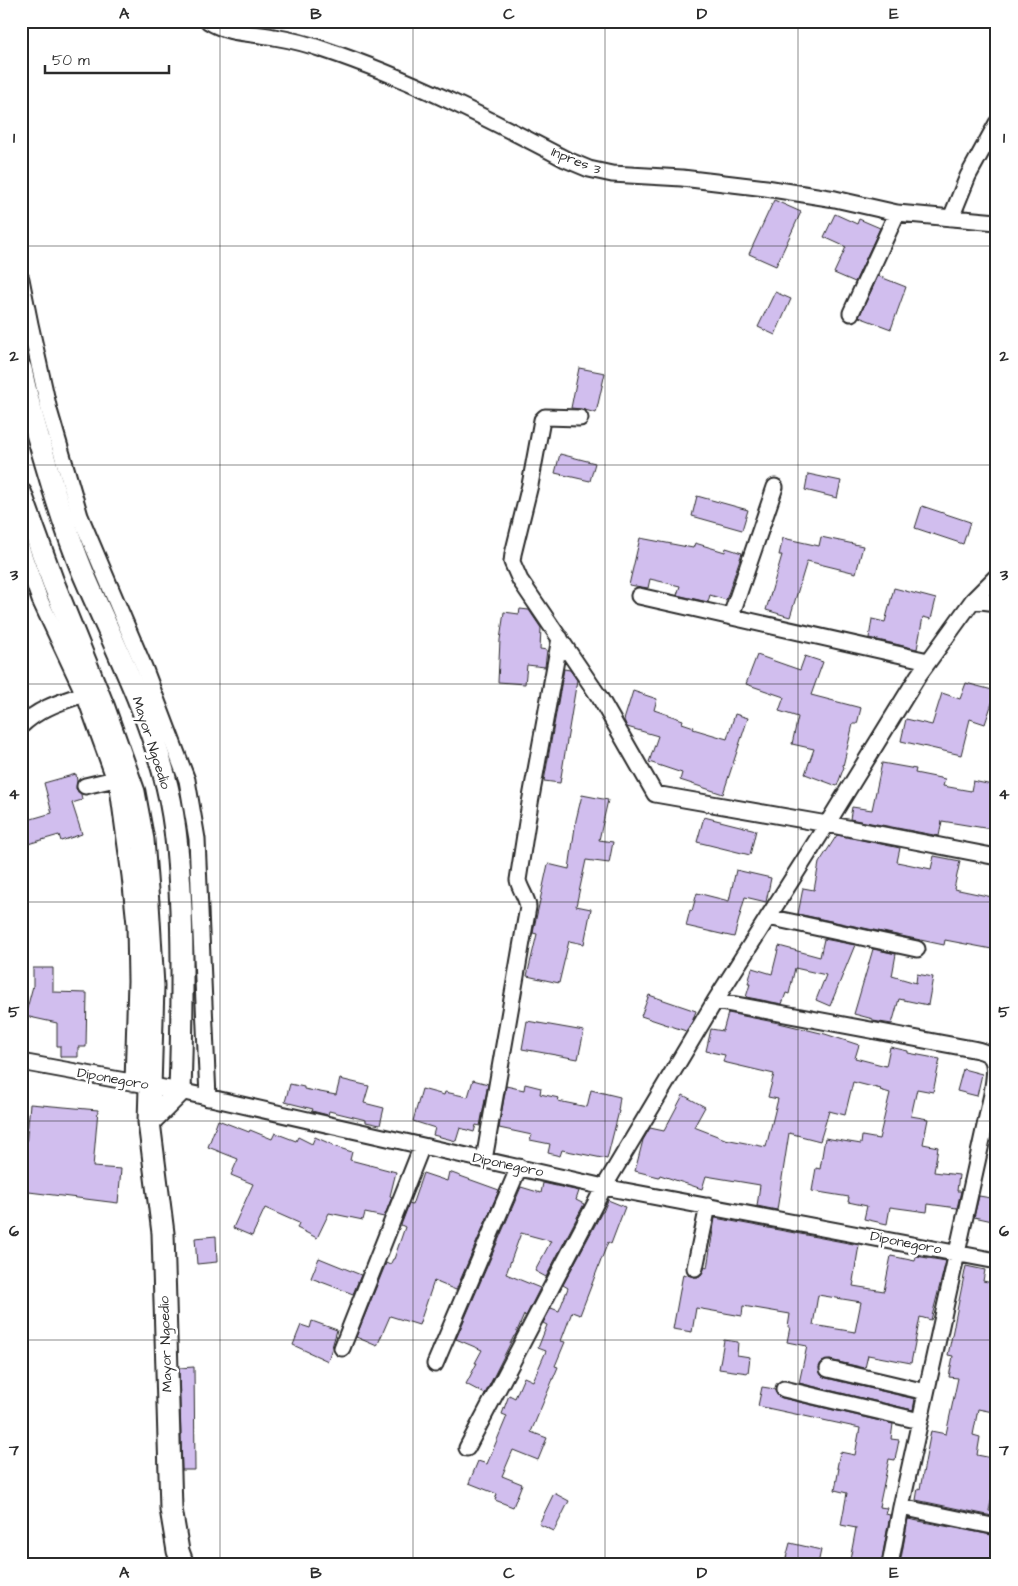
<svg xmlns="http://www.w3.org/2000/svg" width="1018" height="1586" font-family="'Architects Daughter',sans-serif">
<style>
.building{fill:#d1beee;stroke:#2b2b2b;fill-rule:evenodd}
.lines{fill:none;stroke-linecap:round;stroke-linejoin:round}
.street-casing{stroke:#2b2b2b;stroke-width:19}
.secondary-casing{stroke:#2b2b2b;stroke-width:25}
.street{stroke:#fff;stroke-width:15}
.secondary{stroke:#fff;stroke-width:21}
.grid{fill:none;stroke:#2b2b2b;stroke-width:1;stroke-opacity:0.55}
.labels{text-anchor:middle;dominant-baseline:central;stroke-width:5;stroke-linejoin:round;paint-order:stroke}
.street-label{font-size:14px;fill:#2b2b2b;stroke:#fff}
.neatline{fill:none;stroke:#2b2b2b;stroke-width:2}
.grid-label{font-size:16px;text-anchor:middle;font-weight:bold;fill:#2b2b2b}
</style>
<rect width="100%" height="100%" fill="#fff"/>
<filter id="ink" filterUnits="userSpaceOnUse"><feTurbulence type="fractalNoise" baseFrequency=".02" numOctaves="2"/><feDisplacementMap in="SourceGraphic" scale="10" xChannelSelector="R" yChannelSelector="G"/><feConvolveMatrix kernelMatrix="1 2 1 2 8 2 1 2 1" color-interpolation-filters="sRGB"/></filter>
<g filter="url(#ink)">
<path class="building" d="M 774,200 L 801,212 L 776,266 L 749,254 Z
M 835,214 L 857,224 L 859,219 L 880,228 L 855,282 L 834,273 L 846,247 L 824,237 Z
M 878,276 L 906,287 L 891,329 L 859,317 Z
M 775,292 L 791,299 L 775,335 L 758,327 Z
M 579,368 L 605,373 L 596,413 L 581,409 L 571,408 Z
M 560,454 L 595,463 L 590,481 L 555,473 Z
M 808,474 L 841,481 L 837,498 L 805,490 Z
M 697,496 L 748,510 L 742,530 L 692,516 Z
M 922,506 L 970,522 L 963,544 L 915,528 Z
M 821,537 L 863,546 L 856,573 L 807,561 L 790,617 L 766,610 L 782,555 L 779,555 L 783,538 L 819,546 Z
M 640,538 L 693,548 L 695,543 L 725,552 L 726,548 L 742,553 L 726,600 L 710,595 L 708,602 L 677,595 L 680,586 L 650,579 L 648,588 L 629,585 Z
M 894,588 L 936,599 L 931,619 L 923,617 L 917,649 L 869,638 L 872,619 L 885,622 Z
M 520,609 L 529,610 L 541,628 L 540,649 L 547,650 L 545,667 L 527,665 L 525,684 L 498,682 L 500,640 L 504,612 L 519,614 Z
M 757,655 L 800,670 L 805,656 L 823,662 L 811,695 L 861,708 L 857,724 L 853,724 L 843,766 L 844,767 L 837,786 L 805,774 L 814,749 L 792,744 L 798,717 L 779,711 L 784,697 L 746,684 Z
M 564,669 L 570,670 L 577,680 L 560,783 L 544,781 Z
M 966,683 L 996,691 L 985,724 L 970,719 L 961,755 L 901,741 L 906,719 L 932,725 L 942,693 L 960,699 Z
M 633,691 L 657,699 L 654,710 L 683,720 L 682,723 L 694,727 L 693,729 L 727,739 L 735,714 L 748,718 L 723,794 L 680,780 L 682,773 L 649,762 L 658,736 L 627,727 L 624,720 Z
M 882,763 L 916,769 L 915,773 L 945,779 L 943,786 L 971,791 L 973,781 L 997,786 L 997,830 L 942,821 L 939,836 L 850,819 L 852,807 L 872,810 Z
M 76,774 L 77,781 L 76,789 L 81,794 L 82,800 L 72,803 L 82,834 L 61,841 L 59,835 L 21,846 L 21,822 L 52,813 L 44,783 Z
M 582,795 L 608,800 L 599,840 L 613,842 L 609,863 L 586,860 L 576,906 L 591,909 L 584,944 L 569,941 L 559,983 L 527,976 L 537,934 L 533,933 L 535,923 L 548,864 L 569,869 L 576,820 Z
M 704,817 L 756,830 L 750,855 L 697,842 Z
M 837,835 L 900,848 L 897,862 L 931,869 L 934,856 L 960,861 L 954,889 L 997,898 L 997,950 L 945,940 L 944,945 L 798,914 L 803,888 L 814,890 L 819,863 Z
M 736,870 L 771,878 L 766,902 L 745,897 L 734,937 L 686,926 L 690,910 L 692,911 L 697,893 L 729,901 Z
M 824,939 L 855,945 L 830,1006 L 816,1000 L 826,975 L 795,968 L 789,994 L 786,993 L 782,1004 L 746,997 L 750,984 L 748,984 L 752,968 L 772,974 L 779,946 L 820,957 Z
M 873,949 L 896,954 L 892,976 L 916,983 L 917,974 L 933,977 L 928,1005 L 899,999 L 892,1024 L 873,1021 L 873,1019 L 854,1014 Z
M 33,968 L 53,968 L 53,992 L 87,993 L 86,1047 L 78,1047 L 78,1057 L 60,1057 L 60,1046 L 57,1046 L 57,1023 L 25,1016 L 33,986 Z
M 649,995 L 696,1011 L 692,1022 L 686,1031 L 641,1016 Z
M 728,1013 L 779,1023 L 825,1034 L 859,1045 L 855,1058 L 886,1066 L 890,1047 L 908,1051 L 908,1053 L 940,1059 L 933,1092 L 917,1089 L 911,1116 L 928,1119 L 923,1144 L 938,1147 L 934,1172 L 959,1175 L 957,1191 L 961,1191 L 957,1208 L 928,1204 L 927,1212 L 890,1207 L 887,1224 L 864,1219 L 867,1206 L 848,1202 L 849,1197 L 812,1191 L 816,1168 L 820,1169 L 825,1138 L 861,1144 L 862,1136 L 879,1139 L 890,1093 L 880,1090 L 881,1089 L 853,1082 L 845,1115 L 829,1111 L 820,1141 L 789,1133 L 777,1210 L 757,1206 L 760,1185 L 706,1176 L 702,1189 L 660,1175 L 659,1177 L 635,1171 L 643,1140 L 650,1128 L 664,1131 L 683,1095 L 705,1107 L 694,1127 L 725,1139 L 766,1147 L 778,1099 L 768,1097 L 774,1074 L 723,1062 L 725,1055 L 706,1051 L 711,1029 L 723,1031 Z
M 527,1021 L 584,1031 L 578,1059 L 522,1049 Z
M 963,1069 L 982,1074 L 977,1096 L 957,1091 Z
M 340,1079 L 369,1086 L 364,1103 L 384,1108 L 380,1125 L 366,1122 L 366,1120 L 329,1111 L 328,1115 L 312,1111 L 313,1109 L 285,1102 L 290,1084 L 304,1087 L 304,1089 L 336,1095 Z
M 473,1080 L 488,1084 L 480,1126 L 476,1125 L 474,1132 L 460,1128 L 456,1141 L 433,1135 L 435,1128 L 413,1121 L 422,1089 L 444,1095 L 445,1092 L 468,1097 Z
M 525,1084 L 541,1088 L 540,1094 L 559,1098 L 558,1101 L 587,1107 L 591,1090 L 620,1097 L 618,1111 L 619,1111 L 607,1159 L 562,1150 L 560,1156 L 548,1153 L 550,1144 L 530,1140 L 532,1135 L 499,1128 L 506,1086 L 524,1090 Z
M 30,1104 L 98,1110 L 93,1167 L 121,1169 L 118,1203 L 21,1191 L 21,1157 L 25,1157 Z
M 218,1120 L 249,1132 L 250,1130 L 272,1139 L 275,1133 L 296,1141 L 298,1137 L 312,1144 L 315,1137 L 333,1145 L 333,1146 L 352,1152 L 350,1160 L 396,1172 L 390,1196 L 392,1197 L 384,1217 L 365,1213 L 363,1220 L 329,1213 L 317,1238 L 297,1228 L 299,1223 L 265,1208 L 252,1236 L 233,1228 L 253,1184 L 231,1175 L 238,1159 L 208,1147 Z
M 449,1172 L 499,1190 L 456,1290 L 434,1281 L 419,1325 L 390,1316 L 377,1346 L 356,1337 L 386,1263 L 390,1265 L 393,1259 L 394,1259 L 405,1227 L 401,1225 L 409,1204 L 412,1205 L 423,1173 L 447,1181 Z
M 543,1183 L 579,1191 L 576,1200 L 584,1204 L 546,1277 L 535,1271 L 551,1241 L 521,1233 L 506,1274 L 540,1288 L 526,1316 L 524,1315 L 515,1336 L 514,1336 L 485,1394 L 466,1384 L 477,1363 L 475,1363 L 482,1350 L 456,1339 L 521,1187 L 541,1193 Z
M 979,1196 L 997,1199 L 997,1222 L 974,1217 Z
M 608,1200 L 625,1207 L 611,1244 L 608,1242 L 580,1315 L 572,1312 L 561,1341 L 565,1342 L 555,1366 L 558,1367 L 531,1432 L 547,1438 L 538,1460 L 513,1450 L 502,1476 L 522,1484 L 513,1507 L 495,1500 L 497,1494 L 469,1483 L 478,1461 L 487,1464 L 507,1416 L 502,1414 L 509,1395 L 515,1398 L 524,1377 L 533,1381 L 546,1351 L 538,1348 L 547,1325 L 543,1323 L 551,1308 L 559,1311 L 568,1288 L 563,1285 L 602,1212 L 603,1212 Z
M 715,1218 L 859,1245 L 853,1281 L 854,1282 L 853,1286 L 884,1291 L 891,1256 L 915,1261 L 916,1256 L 946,1261 L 931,1320 L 920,1317 L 911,1363 L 868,1355 L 865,1368 L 830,1360 L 822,1362 L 819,1367 L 821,1375 L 826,1378 L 915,1399 L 913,1410 L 799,1383 L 807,1346 L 787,1342 L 790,1327 L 788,1327 L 790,1314 L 743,1306 L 742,1316 L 696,1308 L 692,1332 L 673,1329 L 683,1274 L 694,1277 L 700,1277 L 705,1267 L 707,1268 ZM 818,1295 L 861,1302 L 855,1332 L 813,1325 Z
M 216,1236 L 217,1262 L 197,1264 L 195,1238 Z
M 319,1258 L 361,1275 L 353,1294 L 311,1278 Z
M 966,1266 L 985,1270 L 983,1281 L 997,1284 L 997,1395 L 993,1412 L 978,1409 L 973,1435 L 980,1437 L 977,1455 L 997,1459 L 997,1472 L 989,1511 L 997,1512 L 997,1517 L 916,1500 L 918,1488 L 920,1489 L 931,1431 L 946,1434 L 958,1378 L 949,1377 L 953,1356 L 948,1355 Z
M 312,1321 L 337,1330 L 328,1361 L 293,1345 L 301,1325 L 310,1328 Z
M 724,1340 L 738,1342 L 737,1355 L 750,1357 L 748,1373 L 719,1369 Z
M 194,1367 L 195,1470 L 182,1470 L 179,1368 Z
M 762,1387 L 775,1389 L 777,1395 L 782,1398 L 893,1424 L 891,1439 L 899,1440 L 895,1460 L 889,1459 L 879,1507 L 887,1508 L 885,1514 L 890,1515 L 881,1563 L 876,1562 L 875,1565 L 849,1565 L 856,1528 L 841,1525 L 847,1493 L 835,1490 L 839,1468 L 837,1468 L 840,1452 L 855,1455 L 860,1428 L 758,1406 Z
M 554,1493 L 569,1501 L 554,1531 L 539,1524 Z
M 908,1519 L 997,1536 L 997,1565 L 900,1564 Z
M 790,1543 L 821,1550 L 818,1564 L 786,1558 Z"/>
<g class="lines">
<defs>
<path id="street" d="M 208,21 C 230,35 249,32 274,37 C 292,40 308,44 325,50 C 409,78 487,118 565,159 L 589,169 L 612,174 L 682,178 L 766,188 L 835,199 L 897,213 L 997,222
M 951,218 L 968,176 L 997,123
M 21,279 L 30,324 L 49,410 L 80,516 L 144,667 L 187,780 L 197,839 L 208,1098
M 851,313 L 897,213
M 580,418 L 545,417 L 542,420 L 530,485 L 513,554 L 512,562 L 520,580 L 600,698 L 655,794 L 827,824 L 997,857
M 21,547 L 40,600 L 84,694 L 118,788 L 130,876 L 135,924 L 136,981 L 133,1083
M 639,596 L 928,661
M 973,600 L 997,603
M 731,616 L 775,487
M 21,726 C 39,708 61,702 84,694
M 85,786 L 115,779
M 768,917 L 917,949
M 715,1001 L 967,1048 C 973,1049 980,1050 986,1053 C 1000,1059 993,1083 992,1094 L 901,1507 L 890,1565
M 21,1062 L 180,1091 L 604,1187 L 997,1261
M 484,1160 L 528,907 C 527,897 520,890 518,880 L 530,803 L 560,638
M 695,1268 L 708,1206
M 342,1348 L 422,1146
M 435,1364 L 519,1167
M 828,1369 L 926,1392
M 784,1389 L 920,1421
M 467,1448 L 604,1187 L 715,1001 L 827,824 L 918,676 L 973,600 L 997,576
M 901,1507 L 997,1527"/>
<path id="secondary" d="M 21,369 C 27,401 37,433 46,464 C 57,502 69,539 84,575 C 114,645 149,712 167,786 C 177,827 179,868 181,910 C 183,970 182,1031 180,1091 L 149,1122
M 21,494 L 53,582 L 104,708 L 134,792 L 143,840 L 148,903 L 153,986 L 149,1122 L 163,1233 L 171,1509 L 178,1551 L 183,1565"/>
</defs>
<use href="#street" class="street-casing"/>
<use href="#secondary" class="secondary-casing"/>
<use href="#street" class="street"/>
<use href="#secondary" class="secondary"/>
</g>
</g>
<path class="grid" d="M 220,21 L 220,1565M 413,21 L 413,1565M 605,21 L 605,1565M 798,21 L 798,1565M 21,246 L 997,246M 21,465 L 997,465M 21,684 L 997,684M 21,902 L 997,902M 21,1121 L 997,1121M 21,1340 L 997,1340"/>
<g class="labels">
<g class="street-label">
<text transform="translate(576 161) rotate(22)">Inpres 3</text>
<text transform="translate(151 743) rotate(72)">Mayor Ngoedio</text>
<text transform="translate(113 1079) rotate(10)">Diponegoro</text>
<text transform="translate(508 1165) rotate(12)">Diponegoro</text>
<text transform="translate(906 1243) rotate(11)">Diponegoro</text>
<text transform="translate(166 1344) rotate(-92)">Mayor Ngoedio</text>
</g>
</g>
<rect width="1018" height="1586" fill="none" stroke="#fff" stroke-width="55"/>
<path d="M45 65v8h124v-8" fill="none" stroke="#2b2b2b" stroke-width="2.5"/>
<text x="52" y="65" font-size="15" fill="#2b2b2b" stroke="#ffffff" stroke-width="4" paint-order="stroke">50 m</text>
<rect x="28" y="28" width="962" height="1530" class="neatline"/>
<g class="grid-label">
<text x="124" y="19">A</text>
<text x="316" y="19">B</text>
<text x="509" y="19">C</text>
<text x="702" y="19">D</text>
<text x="894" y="19">E</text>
<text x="14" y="143">1</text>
<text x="1004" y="143">1</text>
<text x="14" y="361">2</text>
<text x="1004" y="361">2</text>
<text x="14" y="580">3</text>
<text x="1004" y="580">3</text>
<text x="14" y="799">4</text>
<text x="1004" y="799">4</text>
<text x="14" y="1017">5</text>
<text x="1004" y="1017">5</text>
<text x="14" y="1236">6</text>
<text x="1004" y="1236">6</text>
<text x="14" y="1455">7</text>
<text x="1004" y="1455">7</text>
<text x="124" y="1578">A</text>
<text x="316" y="1578">B</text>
<text x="509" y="1578">C</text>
<text x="702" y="1578">D</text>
<text x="894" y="1578">E</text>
</g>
</svg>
